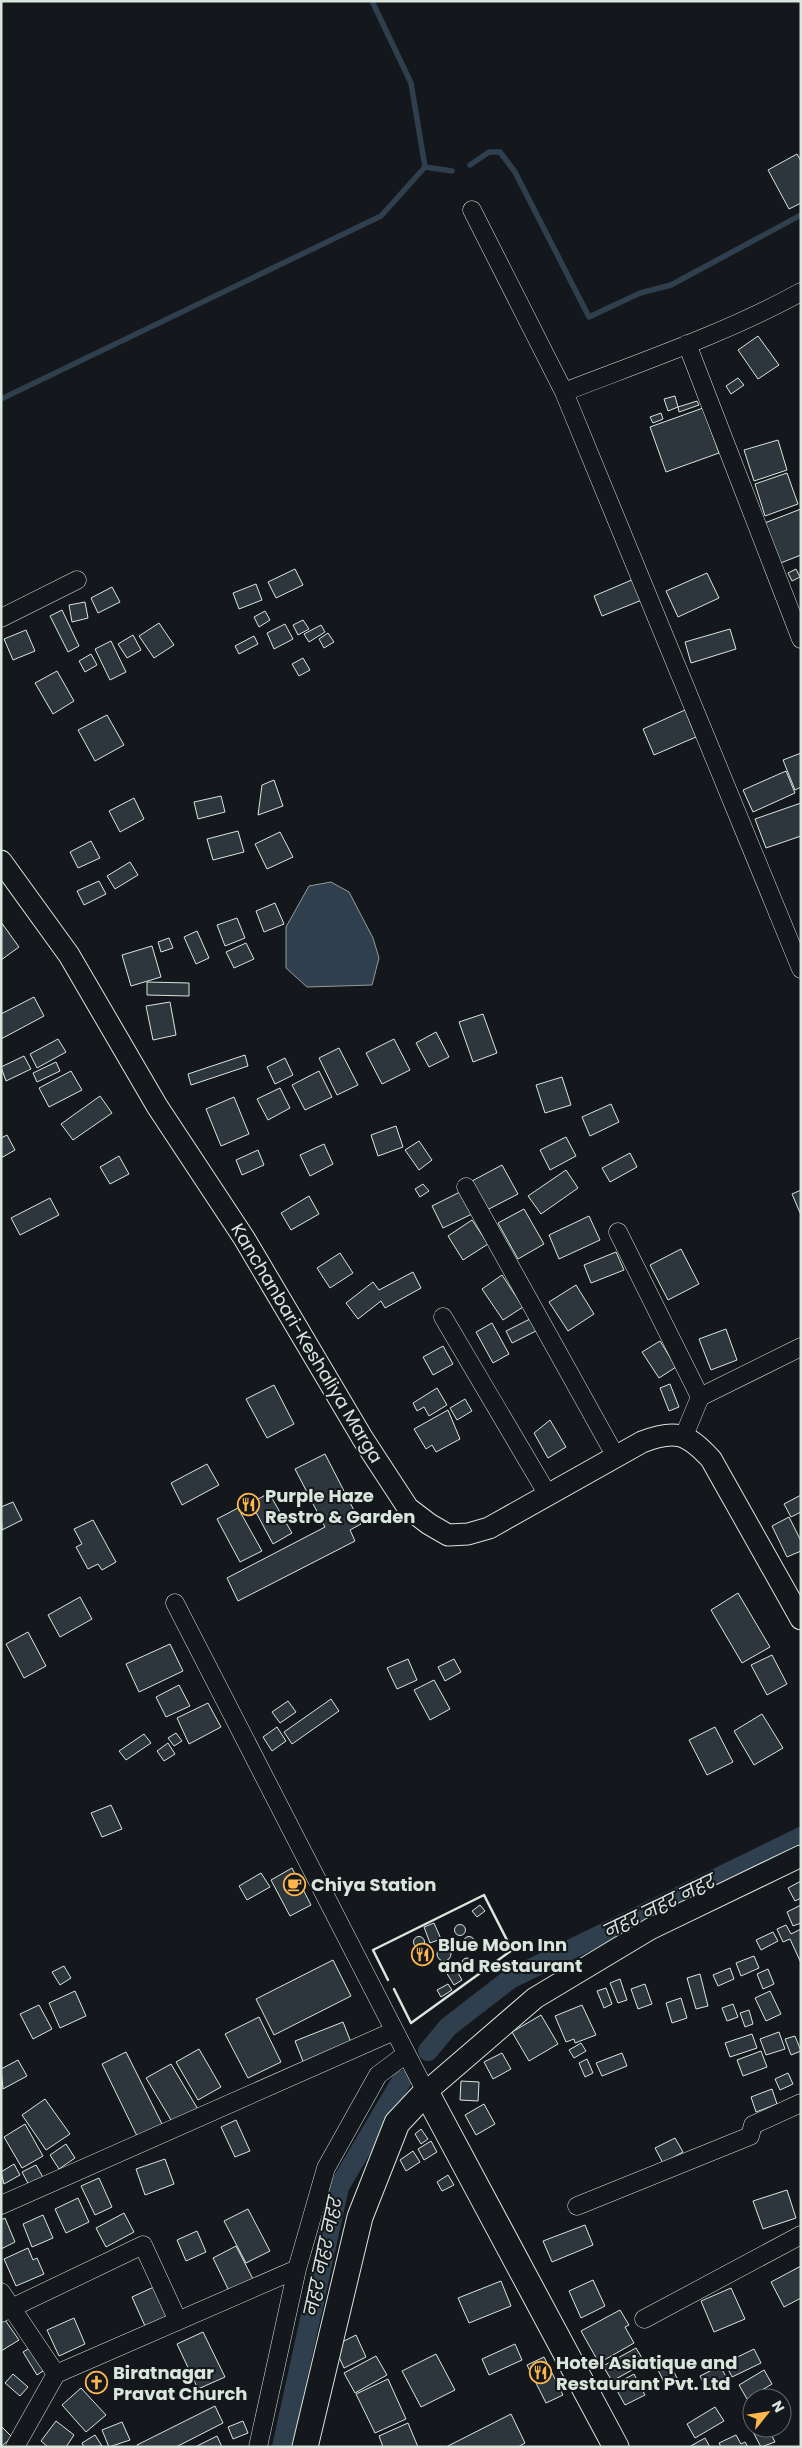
<svg xmlns="http://www.w3.org/2000/svg" width="802" height="2448" font-family="Poppins,'Noto Sans Devanagari',sans-serif">
<style>
.water{fill:#2f3f4d;stroke:#939e99}
.lines{fill:none;stroke-linecap:round;stroke-linejoin:round}
.stream{stroke:#2f3f4d;stroke-width:5.5}
.canal{stroke:#2f3f4d;stroke-width:20}
.building{fill:#2c363c;stroke:#d8e6dc}
.minor-casing{stroke:#d8e6dc;stroke-width:19}
.tertiary-casing{stroke:#d8e6dc;stroke-width:23}
.secondary-casing{stroke:#d8e6dc;stroke-width:27}
.minor{stroke:#14181c;stroke-width:18}
.tertiary{stroke:#14181c;stroke-width:21}
.secondary{stroke:#14181c;stroke-width:25}
.wall{stroke:#d8e6dc;stroke-width:2.5}
.labels{text-anchor:middle;dominant-baseline:central;stroke-width:4;stroke-linejoin:round;paint-order:stroke}
.street-label{font-size:18px;fill:#d8e6dc;stroke:#14181c}
.poi-label{font-size:18px;font-weight:bold;fill:#d8e6dc;stroke:#14181c;text-anchor:start}
.water-label{font-size:19px;font-style:italic;fill:#d8e6dc;stroke:#14181c}
</style>
<rect width="100%" height="100%" fill="#14181c"/>
<path class="water" d="M 331,882 L 349,892 L 373,938 L 379,958 L 372,985 L 307,987 L 286,968 L 286,927 L 309,886 Z"/>
<g class="lines">
<path class="stream" d="M 470,165 L 489,152 L 500,152 L 515,172 L 589,317 L 640,293 L 671,285 L 801,215
M 425,167 L 452,171
M 1,399 L 381,216 L 425,167 L 411,83 L 372,1"/>
<path class="canal" d="M 428,2051 L 448,2027 L 510,1979 L 801,1837
M 282,2447 L 339,2187 L 402,2080"/>
</g>
<path class="building" d="M 797,154 L 801,161 L 801,203 L 789,209 L 768,170 Z
M 758,336 L 779,365 L 758,379 L 738,350 Z
M 738,378 L 744,385 L 731,394 L 726,386 Z
M 675,396 L 678,407 L 668,411 L 664,399 Z
M 697,401 L 699,405 L 679,412 L 678,407 Z
M 703,408 L 719,453 L 666,472 L 650,427 Z
M 661,413 L 663,419 L 653,423 L 650,417 Z
M 778,440 L 787,470 L 754,481 L 744,450 Z
M 787,473 L 798,504 L 765,516 L 755,484 Z
M 801,509 L 801,555 L 778,564 L 762,524 Z
M 295,569 L 303,585 L 276,598 L 268,582 Z
M 796,569 L 800,577 L 792,581 L 788,573 Z
M 707,573 L 719,598 L 678,617 L 666,591 Z
M 634,579 L 642,600 L 602,616 L 594,596 Z
M 256,584 L 262,600 L 239,609 L 233,593 Z
M 112,587 L 120,602 L 98,613 L 91,598 Z
M 85,602 L 88,618 L 72,622 L 69,605 Z
M 62,610 L 79,646 L 68,652 L 50,616 Z
M 265,611 L 270,620 L 259,627 L 254,617 Z
M 303,620 L 309,629 L 298,635 L 293,625 Z
M 159,623 L 174,645 L 154,658 L 139,636 Z
M 285,624 L 293,639 L 274,649 L 267,633 Z
M 321,625 L 325,632 L 309,642 L 304,634 Z
M 730,629 L 736,649 L 691,663 L 685,642 Z
M 26,630 L 35,651 L 13,660 L 4,639 Z
M 328,633 L 334,642 L 324,648 L 319,639 Z
M 133,635 L 141,650 L 127,658 L 118,644 Z
M 254,636 L 258,644 L 239,654 L 235,646 Z
M 111,641 L 126,672 L 110,680 L 95,649 Z
M 91,654 L 97,665 L 85,672 L 79,661 Z
M 303,658 L 310,670 L 299,676 L 292,664 Z
M 57,671 L 74,701 L 53,714 L 35,683 Z
M 685,710 L 696,737 L 654,755 L 643,729 Z
M 107,715 L 124,745 L 95,761 L 78,730 Z
M 801,753 L 801,787 L 795,790 L 783,760 Z
M 786,771 L 795,793 L 753,812 L 743,790 Z
M 274,780 L 283,806 L 258,815 L 262,785 Z
M 221,796 L 225,812 L 198,819 L 194,802 Z
M 134,798 L 144,819 L 120,832 L 109,811 Z
M 801,803 L 801,836 L 766,848 L 755,819 Z
M 238,831 L 244,852 L 213,860 L 207,839 Z
M 280,832 L 293,857 L 267,869 L 255,844 Z
M 91,841 L 100,858 L 78,868 L 70,852 Z
M 130,862 L 138,875 L 115,889 L 107,876 Z
M 99,881 L 106,894 L 84,905 L 77,891 Z
M 275,903 L 284,924 L 264,932 L 256,911 Z
M 237,918 L 245,938 L 225,946 L 217,925 Z
M 1,922 L 19,947 L 1,960 Z
M 197,931 L 209,958 L 196,964 L 184,937 Z
M 169,938 L 173,948 L 161,952 L 158,942 Z
M 246,943 L 254,959 L 234,968 L 226,952 Z
M 152,946 L 161,977 L 131,986 L 122,955 Z
M 147,982 L 189,983 L 189,996 L 147,995 Z
M 34,997 L 44,1016 L 1,1039 L 1,1014 Z
M 170,1002 L 176,1035 L 153,1040 L 146,1006 Z
M 483,1014 L 497,1053 L 473,1062 L 459,1022 Z
M 436,1032 L 449,1057 L 429,1067 L 416,1043 Z
M 58,1039 L 66,1052 L 37,1068 L 30,1054 Z
M 394,1039 L 410,1070 L 382,1084 L 366,1053 Z
M 339,1048 L 358,1085 L 337,1095 L 319,1058 Z
M 245,1055 L 248,1066 L 191,1085 L 188,1074 Z
M 24,1056 L 31,1069 L 6,1081 L 1,1067 Z
M 285,1058 L 293,1075 L 275,1084 L 267,1067 Z
M 56,1062 L 60,1071 L 37,1082 L 33,1073 Z
M 71,1071 L 82,1090 L 49,1107 L 39,1088 Z
M 319,1071 L 332,1097 L 305,1110 L 292,1085 Z
M 562,1077 L 571,1105 L 545,1113 L 536,1085 Z
M 280,1088 L 290,1108 L 268,1120 L 257,1099 Z
M 100,1096 L 112,1113 L 73,1140 L 61,1124 Z
M 234,1097 L 249,1134 L 221,1146 L 206,1109 Z
M 611,1104 L 619,1122 L 590,1136 L 582,1117 Z
M 396,1126 L 403,1147 L 378,1156 L 371,1135 Z
M 7,1135 L 15,1150 L 1,1158 L 1,1138 Z
M 566,1137 L 576,1156 L 550,1170 L 540,1150 Z
M 419,1141 L 432,1160 L 419,1170 L 405,1150 Z
M 324,1144 L 333,1164 L 310,1176 L 300,1155 Z
M 258,1150 L 264,1165 L 242,1175 L 236,1160 Z
M 630,1153 L 637,1167 L 610,1182 L 602,1168 Z
M 119,1156 L 129,1174 L 110,1184 L 100,1167 Z
M 502,1165 L 518,1194 L 487,1210 L 472,1181 Z
M 566,1170 L 578,1188 L 541,1214 L 528,1196 Z
M 423,1184 L 429,1191 L 420,1197 L 415,1189 Z
M 801,1190 L 801,1215 L 792,1194 Z
M 460,1192 L 472,1214 L 443,1228 L 432,1206 Z
M 309,1196 L 319,1214 L 291,1230 L 281,1213 Z
M 50,1198 L 59,1215 L 20,1235 L 11,1218 Z
M 524,1209 L 544,1244 L 518,1259 L 498,1223 Z
M 589,1216 L 600,1240 L 559,1259 L 549,1235 Z
M 472,1220 L 488,1244 L 463,1260 L 448,1236 Z
M 681,1249 L 699,1284 L 668,1300 L 650,1265 Z
M 616,1252 L 624,1270 L 591,1283 L 584,1265 Z
M 340,1253 L 353,1273 L 330,1288 L 317,1268 Z
M 413,1272 L 421,1288 L 385,1308 L 381,1301 L 358,1319 L 346,1303 L 373,1282 L 379,1290 Z
M 502,1275 L 523,1307 L 503,1320 L 482,1289 Z
M 576,1285 L 594,1314 L 568,1331 L 549,1302 Z
M 530,1319 L 536,1331 L 512,1343 L 506,1331 Z
M 492,1323 L 509,1354 L 493,1363 L 476,1332 Z
M 726,1329 L 737,1360 L 711,1370 L 699,1339 Z
M 660,1341 L 676,1367 L 659,1378 L 642,1352 Z
M 443,1346 L 453,1364 L 433,1375 L 423,1357 Z
M 670,1384 L 679,1407 L 669,1411 L 660,1388 Z
M 274,1385 L 294,1424 L 267,1438 L 246,1399 Z
M 437,1388 L 447,1405 L 429,1416 L 424,1407 L 417,1411 L 413,1403 Z
M 465,1399 L 472,1411 L 457,1420 L 450,1408 Z
M 448,1410 L 460,1439 L 436,1452 L 432,1445 L 426,1449 L 414,1429 Z
M 550,1420 L 566,1447 L 548,1458 L 534,1433 Z
M 325,1454 L 361,1524 L 350,1530 L 355,1541 L 238,1601 L 227,1578 L 325,1527 L 295,1469 Z
M 207,1464 L 219,1485 L 182,1505 L 171,1483 Z
M 269,1493 L 292,1533 L 273,1544 L 251,1503 Z
M 801,1495 L 801,1512 L 791,1517 L 784,1504 Z
M 13,1502 L 22,1520 L 2,1530 L 1,1507 Z
M 238,1508 L 262,1551 L 240,1562 L 217,1519 Z
M 789,1517 L 801,1541 L 801,1551 L 787,1557 L 772,1526 Z
M 93,1520 L 116,1562 L 102,1570 L 98,1564 L 88,1569 L 76,1547 L 82,1544 L 74,1529 Z
M 738,1593 L 770,1647 L 742,1663 L 711,1610 Z
M 80,1597 L 92,1619 L 60,1637 L 48,1615 Z
M 28,1632 L 46,1666 L 24,1678 L 6,1644 Z
M 170,1644 L 183,1671 L 139,1692 L 126,1664 Z
M 772,1655 L 787,1684 L 767,1695 L 751,1665 Z
M 408,1659 L 417,1680 L 397,1689 L 387,1668 Z
M 454,1659 L 461,1672 L 445,1681 L 438,1667 Z
M 434,1680 L 450,1709 L 430,1720 L 414,1690 Z
M 179,1685 L 190,1706 L 166,1717 L 156,1697 Z
M 331,1699 L 339,1711 L 292,1744 L 284,1732 Z
M 288,1701 L 296,1712 L 280,1723 L 272,1712 Z
M 208,1703 L 221,1727 L 189,1744 L 177,1718 Z
M 762,1714 L 783,1748 L 754,1765 L 734,1731 Z
M 277,1727 L 286,1741 L 272,1751 L 263,1737 Z
M 715,1727 L 733,1762 L 707,1775 L 689,1740 Z
M 176,1733 L 182,1741 L 174,1746 L 168,1738 Z
M 144,1734 L 151,1743 L 126,1760 L 119,1751 Z
M 168,1743 L 175,1754 L 164,1761 L 157,1751 Z
M 111,1805 L 122,1829 L 102,1837 L 91,1813 Z
M 292,1868 L 311,1905 L 290,1916 L 271,1880 Z
M 261,1873 L 270,1887 L 247,1900 L 239,1886 Z
M 801,1881 L 801,1898 L 795,1901 L 788,1888 Z
M 480,1905 L 485,1911 L 477,1917 L 472,1911 Z
M 801,1905 L 801,1923 L 793,1926 L 787,1912 Z
M 434,1923 L 441,1939 L 430,1943 L 424,1927 Z
M454.5 1930a5.5 5.5 0 1 1 11 0a5.5 5.5 0 1 1-11 0Z
M 786,1925 L 791,1934 L 801,1929 L 801,1963 L 790,1939 L 783,1942 L 777,1929 Z
M 773,1932 L 778,1941 L 761,1950 L 756,1940 Z
M463.5 1942a5.5 5.5 0 1 1 11 0a5.5 5.5 0 1 1-11 0Z
M413.5 1942a5.5 5.5 0 1 1 11 0a5.5 5.5 0 1 1-11 0Z
M437 1954a7 7 0 1 1 14 0a7 7 0 1 1-14 0Z
M417.5 1960a5.5 5.5 0 1 1 11 0a5.5 5.5 0 1 1-11 0Z
M 754,1956 L 759,1968 L 741,1976 L 736,1963 Z
M462 1963a5 5 0 1 1 10 0a5 5 0 1 1-10 0Z
M 333,1960 L 351,1996 L 274,2035 L 256,1999 Z
M 64,1966 L 71,1978 L 60,1985 L 52,1972 Z
M 454,1966 L 462,1980 L 454,1985 L 446,1972 Z
M 730,1968 L 734,1979 L 718,1986 L 713,1975 Z
M 768,1969 L 774,1984 L 763,1989 L 757,1974 Z
M 700,1974 L 708,2006 L 696,2009 L 687,1978 Z
M 620,1979 L 627,2000 L 618,2003 L 610,1983 Z
M 448,1984 L 452,1990 L 441,1997 L 437,1990 Z
M 645,1984 L 652,2004 L 638,2009 L 631,1989 Z
M 606,1988 L 612,2004 L 604,2008 L 597,1991 Z
M 75,1991 L 86,2016 L 60,2028 L 49,2003 Z
M 770,1991 L 781,2014 L 766,2021 L 755,1998 Z
M 681,1998 L 687,2018 L 672,2023 L 666,2003 Z
M 733,2004 L 738,2017 L 727,2021 L 722,2008 Z
M 39,2005 L 52,2029 L 33,2039 L 20,2014 Z
M 582,2005 L 596,2035 L 575,2043 L 574,2039 L 566,2042 L 555,2016 Z
M 749,2010 L 753,2024 L 745,2027 L 740,2013 Z
M 541,2015 L 558,2044 L 529,2061 L 512,2032 Z
M 259,2017 L 281,2062 L 248,2078 L 225,2034 Z
M 343,2022 L 352,2045 L 304,2064 L 295,2041 Z
M 779,2032 L 785,2049 L 766,2055 L 760,2039 Z
M 752,2034 L 757,2048 L 730,2057 L 725,2043 Z
M 795,2036 L 801,2051 L 791,2055 L 785,2039 Z
M 581,2043 L 586,2051 L 574,2058 L 569,2050 Z
M 199,2049 L 221,2087 L 198,2100 L 176,2062 Z
M 761,2051 L 767,2067 L 743,2076 L 737,2060 Z
M 126,2052 L 163,2126 L 138,2138 L 102,2064 Z
M 502,2053 L 511,2069 L 493,2079 L 484,2062 Z
M 622,2053 L 627,2066 L 602,2076 L 596,2063 Z
M 587,2059 L 593,2073 L 585,2077 L 579,2063 Z
M 18,2060 L 27,2076 L 3,2089 L 1,2069 Z
M 171,2064 L 199,2111 L 174,2125 L 146,2078 Z
M 788,2073 L 793,2084 L 780,2090 L 775,2079 Z
M 461,2081 L 479,2082 L 478,2101 L 460,2100 Z
M 772,2089 L 777,2104 L 756,2112 L 751,2097 Z
M 45,2099 L 70,2134 L 46,2150 L 22,2115 Z
M 484,2104 L 495,2124 L 476,2135 L 465,2115 Z
M 236,2120 L 250,2151 L 235,2157 L 221,2127 Z
M 25,2124 L 43,2156 L 22,2168 L 4,2137 Z
M 421,2129 L 428,2139 L 421,2144 L 415,2134 Z
M 675,2138 L 683,2152 L 663,2163 L 655,2148 Z
M 431,2141 L 437,2152 L 424,2160 L 418,2149 Z
M 66,2144 L 75,2158 L 59,2169 L 50,2155 Z
M 413,2151 L 420,2162 L 406,2171 L 400,2160 Z
M 165,2159 L 174,2184 L 145,2195 L 136,2169 Z
M 14,2164 L 20,2175 L 4,2184 L 1,2172 Z
M 36,2165 L 44,2179 L 30,2187 L 22,2172 Z
M 448,2175 L 454,2185 L 442,2191 L 437,2182 Z
M 99,2178 L 112,2207 L 95,2215 L 81,2186 Z
M 787,2190 L 796,2218 L 763,2229 L 753,2201 Z
M 78,2198 L 89,2222 L 66,2233 L 55,2209 Z
M 248,2209 L 270,2251 L 246,2263 L 224,2221 Z
M 124,2213 L 134,2232 L 106,2247 L 96,2228 Z
M 43,2215 L 53,2238 L 32,2247 L 23,2224 Z
M 5,2218 L 15,2242 L 1,2249 L 1,2220 Z
M 585,2225 L 593,2245 L 552,2262 L 543,2241 Z
M 197,2231 L 206,2252 L 186,2261 L 177,2240 Z
M 236,2246 L 254,2281 L 230,2293 L 213,2258 Z
M 28,2248 L 33,2260 L 37,2258 L 44,2274 L 16,2286 L 4,2259 Z
M 801,2266 L 801,2298 L 784,2307 L 771,2282 Z
M 593,2280 L 605,2306 L 581,2318 L 569,2291 Z
M 501,2281 L 511,2306 L 469,2323 L 458,2298 Z
M 156,2286 L 170,2315 L 145,2326 L 132,2297 Z
M 731,2288 L 745,2319 L 714,2332 L 701,2301 Z
M 620,2310 L 629,2325 L 625,2327 L 634,2343 L 599,2363 L 581,2331 Z
M 74,2318 L 85,2344 L 59,2356 L 47,2330 Z
M 5,2320 L 19,2340 L 1,2351 L 1,2323 Z
M 203,2332 L 225,2377 L 198,2389 L 177,2344 Z
M 356,2335 L 366,2357 L 344,2368 L 334,2346 Z
M 515,2344 L 522,2360 L 489,2375 L 482,2359 Z
M 33,2346 L 46,2369 L 37,2375 L 23,2352 Z
M 636,2348 L 645,2363 L 612,2381 L 603,2366 Z
M 754,2349 L 761,2363 L 732,2377 L 725,2363 Z
M 436,2354 L 455,2390 L 421,2407 L 402,2371 Z
M 376,2356 L 387,2375 L 355,2393 L 344,2373 Z
M 544,2357 L 563,2395 L 546,2403 L 527,2365 Z
M 670,2364 L 679,2382 L 667,2388 L 658,2370 Z
M 720,2366 L 728,2380 L 707,2391 L 700,2376 Z
M 764,2370 L 772,2384 L 747,2399 L 739,2385 Z
M 13,2374 L 28,2387 L 20,2396 L 5,2383 Z
M 634,2374 L 645,2395 L 625,2405 L 614,2385 Z
M 388,2379 L 406,2419 L 375,2433 L 356,2394 Z
M 81,2388 L 106,2415 L 86,2432 L 62,2405 Z
M 215,2406 L 223,2423 L 176,2447 L 138,2447 L 137,2445 Z
M 715,2407 L 724,2421 L 695,2438 L 687,2424 Z
M 511,2414 L 525,2443 L 518,2447 L 446,2447 Z
M 56,2421 L 74,2435 L 66,2447 L 48,2447 L 41,2441 Z
M 243,2421 L 248,2433 L 233,2439 L 228,2427 Z
M 122,2422 L 130,2440 L 109,2447 L 102,2430 Z
M 408,2423 L 418,2447 L 383,2447 L 379,2436 Z
M 1,2426 L 12,2437 L 1,2447 Z
M 751,2428 L 768,2428 L 775,2442 L 761,2447 Z
M 95,2435 L 102,2446 L 84,2447 L 82,2443 Z
M 736,2435 L 741,2444 L 745,2442 L 748,2447 L 721,2447 L 719,2443 Z
M 217,2436 L 222,2447 L 198,2447 L 197,2446 Z
M 705,2438 L 710,2447 L 689,2447 Z"/>
<g class="lines">
<defs>
<path id="minor" d="M 472,210 L 564,392 L 801,969
M 687,344 L 801,639
M 564,392 C 644,361 726,333 801,292
M 1,618 L 77,580
M 466,1187 L 616,1457
M 618,1232 L 700,1397
M 443,1317 L 548,1495
M 684,1436 L 700,1397 L 801,1347
M 175,1603 L 426,2092
M 1,2205 L 394,2031
M 577,2206 L 750,2136 L 753,2125 L 801,2103
M 1,2292 L 56,2374
M 1,2313 L 143,2245 L 178,2321
M 644,2319 L 801,2235
M 15,2447 L 56,2374 L 297,2269
M 258,2447 L 297,2269 L 326,2168 L 378,2075 L 406,2054"/>
<path id="tertiary" d="M 1,861 L 69,955 L 157,1106 L 244,1238 L 363,1439 L 408,1508 L 429,1524 L 448,1535 L 468,1534 L 489,1528 L 642,1442 C 675,1429 687,1433 711,1459 L 801,1619
M 426,2092 L 535,1998 L 650,1929 L 801,1856"/>
<path id="secondary" d="M 305,2447 L 360,2217 L 397,2123 L 426,2092 L 616,2447"/>
</defs>
<use href="#minor" class="minor-casing"/>
<use href="#tertiary" class="tertiary-casing"/>
<use href="#secondary" class="secondary-casing"/>
<use href="#minor" class="minor"/>
<use href="#tertiary" class="tertiary"/>
<use href="#secondary" class="secondary"/>
<path class="wall" d="M 388,1980 L 373,1950 L 484,1895 L 512,1950 L 411,2023 L 394,1989"/>
</g>
<defs>
<symbol id="restaurant-ring" viewBox="-11 -11 22 22"><circle r="9.5" fill="#14181c" stroke="#ffb74d" stroke-width="1.5"/><path d="M-5-6h1v4h1v-4h1v4h1v-4h1v5L-1.5 .5V6h-2V.5L-5-1ZM5-6V6H3V1.5H1.5Q1.5-4 5-6Z" fill="#ffb74d"/></symbol>
<symbol id="cafe-ring" viewBox="-11 -11 22 22"><circle r="9.5" fill="#14181c" stroke="#ffb74d" stroke-width="1.5"/><path d="M-5.5-4.5H6V0H3Q3 3.5 0 3.5H-2.5Q-5.5 3.5-5.5 0ZM3-3.2v2h1.7v-2ZM-6 4.5H4V6H-6Z" fill="#ffb74d"/></symbol>
<symbol id="church-ring" viewBox="-11 -11 22 22"><circle r="9.5" fill="#14181c" stroke="#ffb74d" stroke-width="1.5"/><path d="M-1.2-6h2.4v3.5h3.3v2.4h-3.3V6h-2.4V-.1h-3.3v-2.4h3.3Z" fill="#ffb74d"/></symbol>
</defs>
<g fill-rule="evenodd">
<use href="#restaurant-ring" x="236" y="1492" width="25" height="25"/>
<use href="#cafe-ring" x="282" y="1872" width="25" height="25"/>
<use href="#restaurant-ring" x="410" y="1942" width="25" height="25"/>
<use href="#restaurant-ring" x="528" y="2360" width="25" height="25"/>
<use href="#church-ring" x="84" y="2370" width="25" height="25"/>
</g>
<g class="labels">
<g class="street-label">
<text transform="translate(307 1343) rotate(59)">Kanchanbari-Keshaliya Marga</text>
</g>
<g class="poi-label">
<text x="265" y="1495">Purple Haze<tspan x="265" dy="21">Restro &amp; Garden</tspan></text>
<text x="311" y="1884">Chiya Station</text>
<text x="438" y="1944">Blue Moon Inn<tspan x="438" dy="21">and Restaurant</tspan></text>
<text x="556" y="2362">Hotel Asiatique and<tspan x="556" dy="21">Restaurant Pvt. Ltd</tspan></text>
<text x="113" y="2372">Biratnagar<tspan x="113" dy="21">Pravat Church</tspan></text>
</g>
<g class="water-label">
<text transform="translate(660 1906) rotate(-26)">नहर नहर नहर</text>
<text transform="translate(323 2256) rotate(-78)">नहर नहर नहर</text>
</g>
</g>
<rect width="802" height="2448" fill="none" stroke="#d8e6dc" stroke-width="5"/>
<g transform="translate(767 2413) rotate(60)"><circle r="24" fill="#14181c" stroke="#626a69"/>
<path d="M0-4L9 19L0 12L-9 19Z" fill="#ffb74d"/>
<text y="-8" font-size="14" font-weight="bold" text-anchor="middle" fill="#d8e6dc">N</text>
</g>
</svg>
